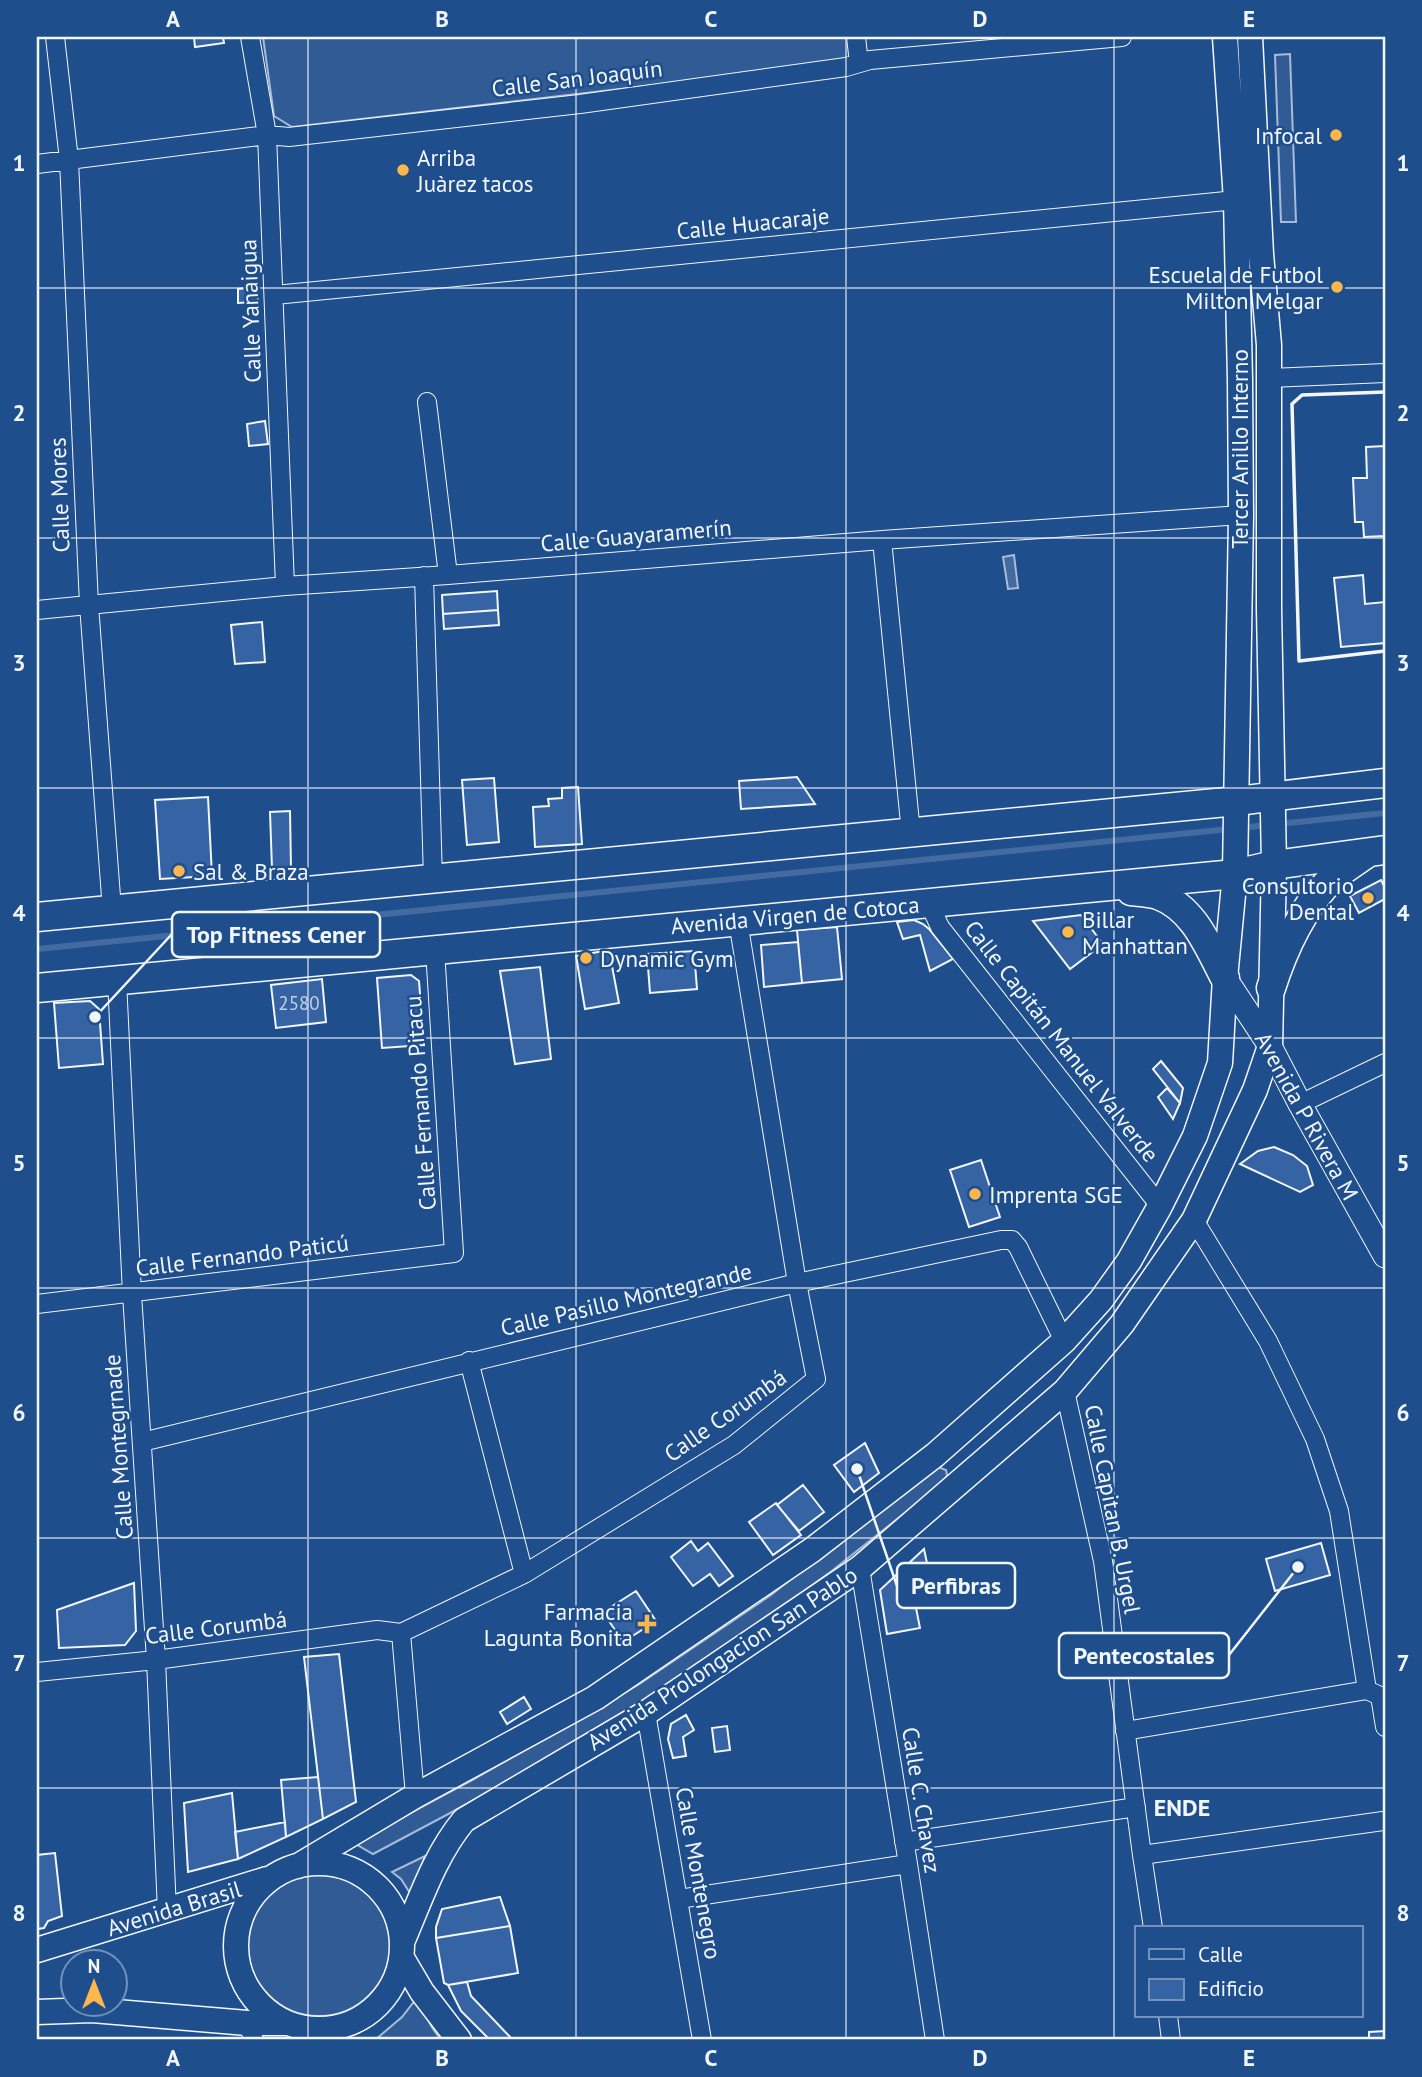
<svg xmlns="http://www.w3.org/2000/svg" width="1422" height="2077" font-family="'PT Sans',sans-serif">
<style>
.built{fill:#305b95;stroke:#a8bbd7;stroke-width:2}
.water{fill:#446ba0;stroke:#a8bbd7;stroke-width:2}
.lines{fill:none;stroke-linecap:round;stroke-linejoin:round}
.stream{stroke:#446ba0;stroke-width:6}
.building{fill:#3563a3;stroke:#f2f6ff;stroke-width:2}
.minor-casing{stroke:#f2f6ff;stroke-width:20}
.tertiary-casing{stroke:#f2f6ff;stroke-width:25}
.secondary-casing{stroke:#f2f6ff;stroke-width:27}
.primary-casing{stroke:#f2f6ff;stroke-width:31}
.minor{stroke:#1f4e8c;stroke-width:18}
.tertiary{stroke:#1f4e8c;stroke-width:23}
.secondary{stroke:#1f4e8c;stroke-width:24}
.primary{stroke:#1f4e8c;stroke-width:28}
.wall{stroke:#f2f6ff;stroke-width:3.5}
.grid{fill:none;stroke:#f2f6ff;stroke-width:2;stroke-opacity:0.55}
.poi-dot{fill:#ffb74d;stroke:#1f4e8c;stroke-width:2.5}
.labels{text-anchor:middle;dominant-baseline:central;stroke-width:5;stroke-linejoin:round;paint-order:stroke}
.number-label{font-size:19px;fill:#c3d1e8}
.street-label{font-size:23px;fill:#f2f6ff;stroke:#1f4e8c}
.poi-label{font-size:23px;fill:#f2f6ff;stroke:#1f4e8c;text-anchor:start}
.neighbourhood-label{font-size:24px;font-weight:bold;fill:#f2f6ff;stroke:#1f4e8c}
.leader{fill:none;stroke:#f2f6ff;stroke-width:2.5}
.callout-dot{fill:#f2f6ff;stroke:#1f4e8c;stroke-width:2.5}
.callout{fill:#1f4e8c;stroke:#f2f6ff;stroke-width:2.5}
.callout-label{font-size:24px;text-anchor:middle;font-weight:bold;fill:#f2f6ff}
.neatline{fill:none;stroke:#f2f6ff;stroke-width:2.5}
.grid-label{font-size:23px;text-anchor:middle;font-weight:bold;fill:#f2f6ff}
</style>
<rect width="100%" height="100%" fill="#1f4e8c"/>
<path class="built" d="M 263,37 L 848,37 L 851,56 L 845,63 L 292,127 L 274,116 Z
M 1290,54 L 1296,222 L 1281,222 L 1275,55 Z
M 935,1466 L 946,1470 L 947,1475 L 945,1481 L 833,1570 L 745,1634 L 627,1713 L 469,1803 L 373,1854 L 354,1843 L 474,1779 L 638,1685 L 771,1595 Z
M 425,1856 L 421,1867 L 410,1893 L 401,1879 L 392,1872 Z
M248 1945a71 71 0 1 1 142 0a71 71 0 1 1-142 0Z
M 416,1999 L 433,2029 L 441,2040 L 375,2040 L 402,2017 Z"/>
<path class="water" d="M 1014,555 L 1018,588 L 1008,589 L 1003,557 Z"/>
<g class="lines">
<path class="stream" d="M 1278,824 L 1385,813
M 1240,828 L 1268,825
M 37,949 L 1229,829"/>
</g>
<path class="building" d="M 194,37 L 223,37 L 224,43 L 195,47 Z
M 257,287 L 258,302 L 238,303 L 238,289 Z
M 265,421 L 268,444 L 249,446 L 247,424 Z
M 1385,446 L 1385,536 L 1364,537 L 1363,522 L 1355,522 L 1353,478 L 1367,478 L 1366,447 Z
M 1363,575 L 1365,604 L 1385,602 L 1385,643 L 1341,647 L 1334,578 Z
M 497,591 L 498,610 L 443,614 L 442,595 Z
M 498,610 L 499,625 L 444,629 L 443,614 Z
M 262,622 L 265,662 L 235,664 L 231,625 Z
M 797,777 L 815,804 L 741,809 L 739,781 Z
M 494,778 L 499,842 L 467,845 L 462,780 Z
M 578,787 L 582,844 L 535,847 L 533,807 L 549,806 L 548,799 L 562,798 L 562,788 Z
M 208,797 L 212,876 L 160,879 L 155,800 Z
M 290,811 L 291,869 L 272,869 L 270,812 Z
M 1381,880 L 1385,888 L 1385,899 L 1359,913 L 1350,896 Z
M 1081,915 L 1103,944 L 1070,969 L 1033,921 Z
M 914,920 L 923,924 L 929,929 L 953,959 L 930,971 L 920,935 L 903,939 L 897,922 Z
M 837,927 L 842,979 L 802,983 L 797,930 Z
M 798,942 L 802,983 L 764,987 L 761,945 Z
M 609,950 L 619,1003 L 585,1009 L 576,956 Z
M 694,951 L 697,989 L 650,993 L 647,954 Z
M 540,967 L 551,1059 L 515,1064 L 500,971 Z
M 411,975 L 419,981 L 424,1045 L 382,1048 L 377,978 Z
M 322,979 L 326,1022 L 276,1028 L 271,985 Z
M 90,1001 L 99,1009 L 103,1064 L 59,1068 L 54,1003 Z
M 1161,1061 L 1183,1088 L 1180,1103 L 1153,1069 Z
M 1167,1088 L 1180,1103 L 1173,1119 L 1158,1097 Z
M 1274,1147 L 1293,1155 L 1307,1166 L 1313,1185 L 1300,1192 L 1240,1164 L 1258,1151 Z
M 981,1160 L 1000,1217 L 969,1227 L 950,1170 Z
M 865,1443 L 879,1473 L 854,1492 L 834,1465 Z
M 803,1485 L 824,1512 L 799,1531 L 777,1505 Z
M 776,1503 L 801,1535 L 773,1555 L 749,1522 Z
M 691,1541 L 698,1551 L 708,1543 L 733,1576 L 719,1586 L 710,1574 L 693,1586 L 671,1557 Z
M 1321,1543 L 1330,1575 L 1275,1591 L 1266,1559 Z
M 924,1549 L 935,1601 L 916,1608 L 920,1628 L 887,1634 L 880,1590 Z
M 134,1583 L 136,1631 L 125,1645 L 59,1648 L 57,1610 Z
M 636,1591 L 656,1621 L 623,1642 L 603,1612 Z
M 339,1654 L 356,1802 L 323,1819 L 304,1657 Z
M 524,1697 L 531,1709 L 507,1724 L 500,1712 Z
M 686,1715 L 694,1730 L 683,1737 L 686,1756 L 673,1758 L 668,1739 L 671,1724 Z
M 727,1726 L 730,1750 L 715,1752 L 712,1728 Z
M 318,1777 L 323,1819 L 286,1837 L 281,1780 Z
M 232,1793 L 238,1859 L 188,1872 L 184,1803 Z
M 285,1822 L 286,1837 L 238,1859 L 235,1832 Z
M 55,1853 L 62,1916 L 48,1921 L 44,1928 L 37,1929 L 37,1855 Z
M 500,1897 L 510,1926 L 436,1938 L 436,1927 L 442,1909 Z
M 510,1926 L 518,1973 L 448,1985 L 444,1983 L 436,1938 Z
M 467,1982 L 471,1996 L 512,2039 L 511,2040 L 490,2040 L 461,2011 L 448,1985 Z
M 1385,2031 L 1385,2040 L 1369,2040 L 1369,2032 Z"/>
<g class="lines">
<defs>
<path id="minor" d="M 55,37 L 69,160 L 89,605 L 112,910
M 250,37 L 267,135 L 285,586
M 856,37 L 859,63
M 37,164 L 267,135 L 289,137 L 580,104 L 846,67 L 870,60 L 1122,37
M 275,295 L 1236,200
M 1270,378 L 1385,373
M 427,402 L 448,575
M 882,540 L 911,833
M 424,576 L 433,879
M 37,610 L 285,586 L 448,575 L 882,540 L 1241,515
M 932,903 L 934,914 L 940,927 L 1160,1206
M 117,980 L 132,1294 L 156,1660 L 167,1911
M 1300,1104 L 1385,1063
M 1194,1220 L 1268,1341 L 1315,1439 L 1339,1511 L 1367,1690 L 1380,1696 L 1385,1727
M 37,1304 L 454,1253 L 435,950
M 469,1361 L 524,1574
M 1065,1391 L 1103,1561 L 1142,1855 L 1153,1928
M 142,1442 L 797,1283 L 1001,1240 L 1012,1240 L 1018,1247 L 1064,1341
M 860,1568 L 908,1864 L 935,2040
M 401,1633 L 415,1796
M 37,1672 L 156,1660 L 377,1630 L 401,1633 L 524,1574 L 734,1445 L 816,1379 L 797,1283 L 738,921
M 646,1713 L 702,2040
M 1125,1731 L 1367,1690
M 904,1842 L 1136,1807
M 1142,1855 L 1383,1821
M 679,1899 L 908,1864
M 1168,2016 L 1171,2040
M 247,2023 L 254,2040"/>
<path id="tertiary" d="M 1225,978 L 1270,1046 L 1300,1104 L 1385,1256"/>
<path id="secondary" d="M236 1946a83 83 0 1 1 166 0a83 83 0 1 1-166 0Z
M 298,1866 L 415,1796 L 595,1698 L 812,1550 L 935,1455 L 1064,1341 L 1101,1300 L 1129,1261 L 1160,1206 L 1195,1136 L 1220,1063 L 1225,978 L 1235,874 L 1241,515 L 1240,380 L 1236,200 L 1225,37
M 403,1940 C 421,1898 435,1855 464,1820 L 646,1713 L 860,1568 L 1065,1391 L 1122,1324 L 1194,1220 L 1255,1090 L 1270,1046 L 1274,865 L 1269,609 L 1269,345 L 1261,254 L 1250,37
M 37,1950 L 267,1879
M 402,1958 L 422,1992 L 459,2040
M 37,2012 L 92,2010 L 247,2023 L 287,2023"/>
<path id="primary" d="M 1131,891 C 1139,892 1149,892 1158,895 C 1194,908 1208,946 1225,978
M 37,917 L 1237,801 L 1385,783
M 37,988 L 1235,874 L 1274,865 L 1385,850
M 1271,988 C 1283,950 1304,903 1335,876 C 1345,868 1356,861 1366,854"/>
</defs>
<use href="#minor" class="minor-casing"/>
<use href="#tertiary" class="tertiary-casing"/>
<use href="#secondary" class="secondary-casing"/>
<use href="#primary" class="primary-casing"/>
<use href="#minor" class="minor"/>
<use href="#tertiary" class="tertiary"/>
<use href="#secondary" class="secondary"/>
<use href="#primary" class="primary"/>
<path class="wall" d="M 1385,392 L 1302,395 L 1292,404 L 1299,661 L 1385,651"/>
</g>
<path class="grid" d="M 308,37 L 308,2040M 576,37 L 576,2040M 846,37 L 846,2040M 1114,37 L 1114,2040M 37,288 L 1385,288M 37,538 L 1385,538M 37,788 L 1385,788M 37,1038 L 1385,1038M 37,1288 L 1385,1288M 37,1538 L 1385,1538M 37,1788 L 1385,1788"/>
<g class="poi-dot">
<circle cx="1336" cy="135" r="7"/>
<circle cx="403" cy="170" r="7"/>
<circle cx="1337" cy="287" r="7"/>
<circle cx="179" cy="871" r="7"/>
<circle cx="1368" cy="898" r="7"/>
<circle cx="1068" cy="932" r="7"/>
<circle cx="586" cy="958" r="7"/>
<circle cx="975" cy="1194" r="7"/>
<path d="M643.5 1613.5h7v7h7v7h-7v7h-7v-7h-7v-7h7z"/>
</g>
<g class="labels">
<g class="number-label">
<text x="299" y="1003">2580</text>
</g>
<g class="street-label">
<text transform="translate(577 78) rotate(-7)">Calle San Joaquín</text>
<text transform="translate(753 223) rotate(-6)">Calle Huacaraje</text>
<text transform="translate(250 311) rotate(-92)">Calle Yanaigua</text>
<text transform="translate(1239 449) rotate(-90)">Tercer Anillo Interno</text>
<text transform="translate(59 495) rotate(-92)">Calle Mores</text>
<text transform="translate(636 535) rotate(-5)">Calle Guayaramerín</text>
<text transform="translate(795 915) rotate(-5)">Avenida Virgen de Cotoca</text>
<text transform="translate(1062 1041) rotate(52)">Calle Capitán Manuel Valverde</text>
<text transform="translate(420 1103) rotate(-94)">Calle Fernando Pitacu</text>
<text transform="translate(1307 1116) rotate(61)">Avenida P Rivera M</text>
<text transform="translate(242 1255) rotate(-7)">Calle Fernando Paticú</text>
<text transform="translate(626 1299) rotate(-13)">Calle Pasillo Montegrande</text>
<text transform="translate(725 1415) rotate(-35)">Calle Corumbá</text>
<text transform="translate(118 1447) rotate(-94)">Calle Montegrnade</text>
<text transform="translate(1113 1509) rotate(79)">Calle Capitan B. Urgel</text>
<text transform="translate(216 1627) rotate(-7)">Calle Corumbá</text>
<text transform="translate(722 1658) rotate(-33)">Avenida Prolongacion San Pablo</text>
<text transform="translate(922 1800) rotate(81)">Calle C. Chavez</text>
<text transform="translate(699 1873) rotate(80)">Calle Montenegro</text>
<text transform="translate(174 1908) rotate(-17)">Avenida Brasil</text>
</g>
<g class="poi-label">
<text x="1322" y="135" text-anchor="end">Infocal</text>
<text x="417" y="157">Arriba<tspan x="417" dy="26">Juàrez tacos</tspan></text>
<text x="1323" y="274" text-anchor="end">Escuela de Futbol<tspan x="1323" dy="26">Milton Melgar</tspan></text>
<text x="193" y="871">Sal &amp; Braza</text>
<text x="1354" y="885" text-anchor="end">Consultorio<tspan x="1354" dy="26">Dental</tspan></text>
<text x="1082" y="919">Billar<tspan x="1082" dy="26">Manhattan</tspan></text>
<text x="600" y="958">Dynamic Gym</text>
<text x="989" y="1194">Imprenta SGE</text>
<text x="633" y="1611" text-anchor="end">Farmacia<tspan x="633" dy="26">Lagunta Bonita</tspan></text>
</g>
<g class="neighbourhood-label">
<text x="1182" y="1807">ENDE</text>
</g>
</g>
<path class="leader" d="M95 1017L172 934M857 1469L897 1586M1298 1567L1229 1655"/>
<g class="callout-dot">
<circle cx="95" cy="1017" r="7"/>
<circle cx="857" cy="1469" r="7"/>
<circle cx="1298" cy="1567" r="7"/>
</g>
<g class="callout">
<rect x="172" y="912" width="208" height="45" rx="7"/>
<rect x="897" y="1563" width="118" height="45" rx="7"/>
<rect x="1059" y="1633" width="170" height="45" rx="7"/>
</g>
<g class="callout-label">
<text x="276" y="943">Top Fitness Cener</text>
<text x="956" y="1594">Perfibras</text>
<text x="1144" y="1664">Pentecostales</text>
</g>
<rect width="1422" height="2077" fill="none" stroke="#1f4e8c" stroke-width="77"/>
<rect x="1135" y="1926" width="228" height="91" fill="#1f4e8c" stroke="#7391ba" stroke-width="2"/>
<rect x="1149" y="1949" width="35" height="10" fill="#1f4e8c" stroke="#7391ba" stroke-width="2"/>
<text x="1198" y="1962" font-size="21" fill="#f2f6ff">Calle</text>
<rect x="1149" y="1979" width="35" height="21" fill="#3563a3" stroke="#7391ba" stroke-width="2"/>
<text x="1198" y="1996" font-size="21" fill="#f2f6ff">Edificio</text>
<g transform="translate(94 1983)"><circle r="33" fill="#1f4e8c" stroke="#7391ba" stroke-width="2"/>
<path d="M0-5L12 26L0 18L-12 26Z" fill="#ffb74d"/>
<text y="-10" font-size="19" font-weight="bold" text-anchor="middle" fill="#f2f6ff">N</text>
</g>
<rect x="38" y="38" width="1346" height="2000" class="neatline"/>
<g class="grid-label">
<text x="173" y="27">A</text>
<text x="442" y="27">B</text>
<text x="711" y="27">C</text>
<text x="980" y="27">D</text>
<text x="1249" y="27">E</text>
<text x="19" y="171">1</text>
<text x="1403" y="171">1</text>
<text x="19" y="421">2</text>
<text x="1403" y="421">2</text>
<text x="19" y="671">3</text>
<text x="1403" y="671">3</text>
<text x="19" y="921">4</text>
<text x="1403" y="921">4</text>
<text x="19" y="1171">5</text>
<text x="1403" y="1171">5</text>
<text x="19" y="1421">6</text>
<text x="1403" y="1421">6</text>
<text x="19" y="1671">7</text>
<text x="1403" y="1671">7</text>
<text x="19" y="1921">8</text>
<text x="1403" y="1921">8</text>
<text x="173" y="2066">A</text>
<text x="442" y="2066">B</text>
<text x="711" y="2066">C</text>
<text x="980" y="2066">D</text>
<text x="1249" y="2066">E</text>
</g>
</svg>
